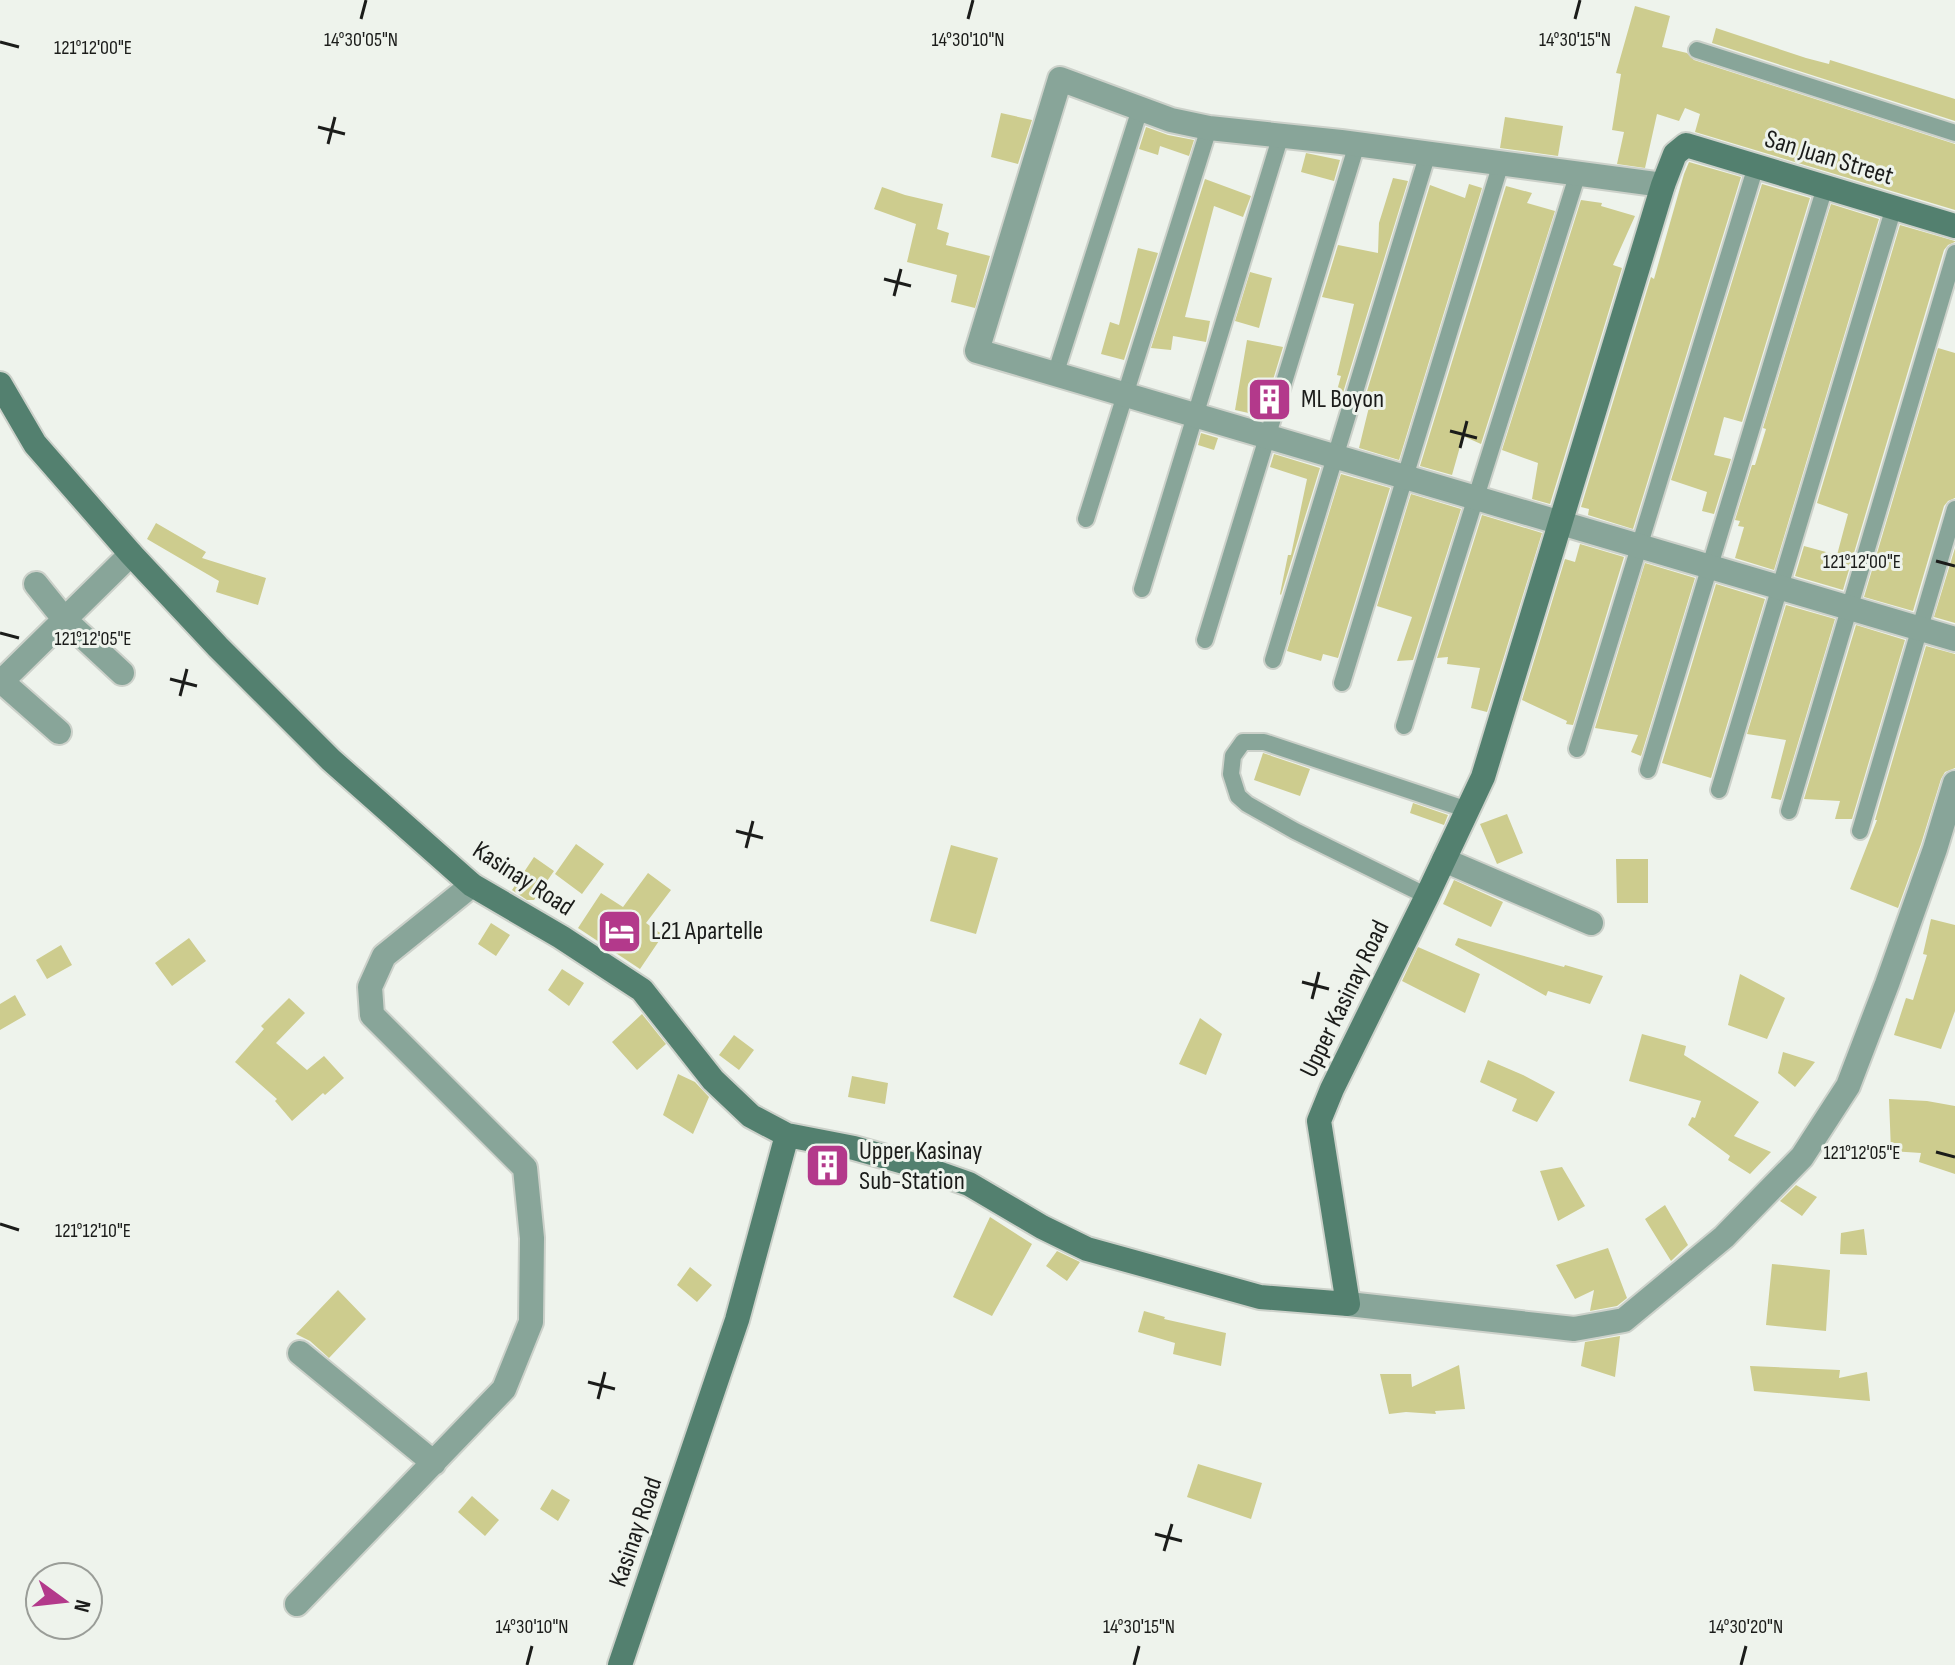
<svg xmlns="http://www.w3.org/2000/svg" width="1955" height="1665" font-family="'Sofia Sans Condensed',sans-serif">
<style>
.building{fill:#cdcc8e}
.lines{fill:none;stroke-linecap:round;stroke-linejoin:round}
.lane-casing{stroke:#ccd1ca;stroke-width:20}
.street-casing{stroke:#ccd1ca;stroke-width:28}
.secondary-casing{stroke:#ccd1ca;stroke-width:28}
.lane{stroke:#88a599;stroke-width:16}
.street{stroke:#88a599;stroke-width:24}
.secondary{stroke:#53806f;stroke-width:24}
.ticks{fill:none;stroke:#1b1c1a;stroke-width:3}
.labels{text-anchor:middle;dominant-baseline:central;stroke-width:6;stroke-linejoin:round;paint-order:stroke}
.street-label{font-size:26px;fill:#1b1c1a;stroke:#eef3ec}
.poi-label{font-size:26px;fill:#1b1c1a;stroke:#eef3ec;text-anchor:start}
.ticks-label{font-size:20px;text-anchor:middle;fill:#1b1c1a;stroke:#eef3ec;stroke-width:6;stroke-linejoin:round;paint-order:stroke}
</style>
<rect width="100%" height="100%" fill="#eef3ec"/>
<path class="building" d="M 1635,6 L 1670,16 L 1662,47 L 1687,53 L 1694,60 L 1955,144 L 1955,210 L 1695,132 L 1700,114 L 1685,108 L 1679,121 L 1657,114 L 1645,168 L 1617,164 L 1624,132 L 1612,130 L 1621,74 L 1616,73 Z
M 1716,28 L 1806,58 L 1829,64 L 1830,60 L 1955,99 L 1955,121 L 1712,43 Z
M 1001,113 L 1032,120 L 1018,164 L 991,157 Z
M 1505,117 L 1563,126 L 1558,156 L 1500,148 Z
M 1146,127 L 1168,135 L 1194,140 L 1189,156 L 1160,146 L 1158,155 L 1139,149 Z
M 1306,153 L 1340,160 L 1334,181 L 1301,172 Z
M 1689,162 L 1741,177 L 1633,529 L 1588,515 L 1589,509 L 1581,507 L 1651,277 L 1654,279 L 1684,174 Z
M 1393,178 L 1408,181 L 1342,396 L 1336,394 L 1341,376 L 1337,375 L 1354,304 L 1322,297 L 1338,245 L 1378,253 L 1379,223 Z
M 1205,179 L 1251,196 L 1243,217 L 1214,206 L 1185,317 L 1210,321 L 1206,342 L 1173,336 L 1171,350 L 1151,348 Z
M 1469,184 L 1482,188 L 1399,460 L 1359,448 L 1370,403 L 1364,401 L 1430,185 L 1465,198 Z
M 1762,184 L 1810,198 L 1742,422 L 1724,417 L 1714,455 L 1731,459 L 1714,514 L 1702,511 L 1707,492 L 1671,480 Z
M 1506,186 L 1532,193 L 1527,203 L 1555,211 L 1481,444 L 1463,436 L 1452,475 L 1420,466 Z
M 882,187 L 905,195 L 943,204 L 937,229 L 949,233 L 946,245 L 990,256 L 975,308 L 951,302 L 957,275 L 907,262 L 916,224 L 874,209 Z
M 1581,200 L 1602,203 L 1601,206 L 1635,216 L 1613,265 L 1622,268 L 1550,504 L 1532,499 L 1538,463 L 1502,450 Z
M 1831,204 L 1879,219 L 1774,570 L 1735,558 L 1744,527 L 1738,526 L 1740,521 L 1735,520 L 1752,465 L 1755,465 L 1766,429 L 1763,428 Z
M 1900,225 L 1955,241 L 1955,242 L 1948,245 L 1944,250 L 1843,590 L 1795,576 L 1804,546 L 1837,555 L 1848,514 L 1817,503 Z
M 1138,248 L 1158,253 L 1124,360 L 1101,354 L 1110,322 L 1119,325 Z
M 1250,272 L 1272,278 L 1259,328 L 1235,321 Z
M 1247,340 L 1283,347 L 1262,416 L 1235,410 Z
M 1938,348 L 1955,353 L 1955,498 L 1948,501 L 1944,506 L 1913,611 L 1864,597 Z
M 1201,433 L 1218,438 L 1214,450 L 1198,445 Z
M 1274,454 L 1320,468 L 1281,595 L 1280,594 L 1288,555 L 1291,555 L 1307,479 L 1270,467 Z
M 1341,474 L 1390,488 L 1338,658 L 1323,654 L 1321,661 L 1287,651 Z
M 1411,494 L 1461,509 L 1413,660 L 1397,661 L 1412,617 L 1377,606 Z
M 1482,515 L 1542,533 L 1487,712 L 1471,708 L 1480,668 L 1447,664 L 1448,657 L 1437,658 Z
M 156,523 L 206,552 L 202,558 L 266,578 L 258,605 L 216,592 L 219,581 L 147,539 Z
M 1580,544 L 1624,557 L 1573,725 L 1566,724 L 1567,721 L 1522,700 L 1565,559 L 1575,562 Z
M 1955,548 L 1955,623 L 1934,617 Z
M 1645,563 L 1695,578 L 1641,756 L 1631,752 L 1638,735 L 1595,728 Z
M 1716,584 L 1765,599 L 1711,778 L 1662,763 Z
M 1786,605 L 1835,619 L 1781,800 L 1771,798 L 1786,740 L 1747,734 Z
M 1856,625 L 1905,640 L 1852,819 L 1835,819 L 1840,801 L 1804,799 Z
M 1926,646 L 1955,654 L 1955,768 L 1945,772 L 1941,779 L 1921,844 L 1898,908 L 1850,889 L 1877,820 L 1875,820 Z
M 1263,753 L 1310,769 L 1300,796 L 1254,780 Z
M 1413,803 L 1448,815 L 1444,825 L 1410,813 Z
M 1507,814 L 1523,853 L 1497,864 L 1480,824 Z
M 576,844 L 604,864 L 582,894 L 555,874 Z
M 951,845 L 998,858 L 976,934 L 930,921 Z
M 534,857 L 554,871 L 534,900 L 527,900 L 512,890 Z
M 1616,859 L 1648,859 L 1648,903 L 1617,903 Z
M 648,873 L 671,890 L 646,923 L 663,935 L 640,969 L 578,928 L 601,893 L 623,907 Z
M 1454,880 L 1503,902 L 1491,927 L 1443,904 Z
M 1931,919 L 1955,925 L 1955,1011 L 1941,1049 L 1894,1035 L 1906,998 L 1913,1000 L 1927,955 L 1923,954 Z
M 491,923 L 510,935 L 496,956 L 478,944 Z
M 189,938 L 206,961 L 172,986 L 155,963 Z
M 1458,938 L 1564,967 L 1565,965 L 1603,976 L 1590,1004 L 1548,991 L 1546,996 L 1455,945 Z
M 61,945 L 72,965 L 47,979 L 36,960 Z
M 1418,947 L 1480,974 L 1465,1013 L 1402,981 Z
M 562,969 L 584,983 L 569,1006 L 548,990 Z
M 1740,974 L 1785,998 L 1767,1039 L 1728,1025 Z
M 15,995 L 26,1015 L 0,1030 L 0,1004 Z
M 289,998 L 305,1013 L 276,1043 L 307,1070 L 324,1056 L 344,1078 L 325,1095 L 323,1093 L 292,1121 L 275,1101 L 277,1099 L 235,1062 L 264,1029 L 261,1026 Z
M 642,1014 L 666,1044 L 637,1070 L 612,1042 Z
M 1200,1018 L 1222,1034 L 1206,1075 L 1179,1064 Z
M 1642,1034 L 1686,1046 L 1684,1055 L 1759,1102 L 1734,1136 L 1771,1152 L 1750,1174 L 1728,1160 L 1730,1156 L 1688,1125 L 1692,1117 L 1695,1118 L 1701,1101 L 1629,1081 Z
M 734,1035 L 754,1050 L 739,1070 L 719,1055 Z
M 1783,1052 L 1815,1062 L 1795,1087 L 1778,1073 Z
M 1488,1060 L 1523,1075 L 1555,1092 L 1537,1122 L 1512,1111 L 1517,1099 L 1480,1082 Z
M 678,1074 L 695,1082 L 709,1097 L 693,1134 L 663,1115 Z
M 852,1076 L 888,1083 L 885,1104 L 848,1097 Z
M 1889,1099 L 1927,1101 L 1955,1106 L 1955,1174 L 1919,1162 L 1921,1153 L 1891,1151 Z
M 1562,1167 L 1585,1206 L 1558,1221 L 1540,1171 Z
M 1796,1185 L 1817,1197 L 1802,1216 L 1780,1201 Z
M 1665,1205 L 1688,1245 L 1671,1261 L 1645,1219 Z
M 990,1217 L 1032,1244 L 992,1316 L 953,1297 Z
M 1864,1229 L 1867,1255 L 1840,1254 L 1841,1233 Z
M 1608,1248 L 1627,1298 L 1617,1306 L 1590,1311 L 1594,1290 L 1575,1299 L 1556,1265 Z
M 1057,1251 L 1080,1262 L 1067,1281 L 1046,1266 Z
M 1772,1264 L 1830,1270 L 1826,1331 L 1766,1325 Z
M 690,1267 L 712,1285 L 697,1302 L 677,1285 Z
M 338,1290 L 366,1319 L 329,1358 L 310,1341 L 296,1334 Z
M 1144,1311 L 1165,1317 L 1164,1319 L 1226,1333 L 1221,1366 L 1173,1354 L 1175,1343 L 1138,1332 Z
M 1620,1336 L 1615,1377 L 1581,1366 L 1585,1342 Z
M 1459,1365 L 1465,1409 L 1435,1411 L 1436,1414 L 1406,1412 L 1389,1414 L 1380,1374 L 1411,1374 L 1412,1387 Z
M 1750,1366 L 1840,1370 L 1839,1378 L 1867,1372 L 1870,1401 L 1754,1391 Z
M 1198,1464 L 1262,1483 L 1251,1519 L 1187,1497 Z
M 552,1489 L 570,1500 L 558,1521 L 540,1509 Z
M 472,1496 L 499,1520 L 485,1536 L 458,1512 Z"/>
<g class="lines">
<defs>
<path id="lane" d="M 1697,50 L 1955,133
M 1055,375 L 1140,109
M 1086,519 L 1209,128
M 1142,589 L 1281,135
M 1205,640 L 1357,144
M 1273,660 L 1428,153
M 1342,683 L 1501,163
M 1404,726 L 1578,173
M 1577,749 L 1756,166
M 1648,770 L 1825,187
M 1719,790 L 1894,207
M 1789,811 L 1955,253
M 1860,831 L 1955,509
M 1427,896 L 1295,831 L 1247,804 L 1238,796 L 1231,774 L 1233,756 L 1243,742 L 1264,742 L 1468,810"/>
<path id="street" d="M 1663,185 L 1341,142 L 1209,128 L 1171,120 L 1060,79 L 977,351 L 1955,639
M 36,584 L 65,620 L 122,673
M 0,680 L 59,732
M 1,682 L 131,554
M 1444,860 L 1591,923
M 1348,1304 L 1574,1329 L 1624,1320 L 1724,1237 L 1802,1157 L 1848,1086 L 1887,984 L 1935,849 L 1955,783
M 300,1353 L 434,1463
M 297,1604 L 504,1389 L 531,1322 L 532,1238 L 525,1168 L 372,1015 L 370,987 L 384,956 L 472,885"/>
<path id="secondary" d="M 0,384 L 35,444 L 131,554 L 218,647 L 331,760 L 472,885 L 561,937 L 642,990 L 713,1080 L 751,1116 L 787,1135 L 854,1148 L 918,1166 L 969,1184 L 1042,1227 L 1087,1249 L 1260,1297 L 1348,1304 L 1319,1121 L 1332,1089 L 1427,896 L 1483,777 L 1663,185 L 1675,154 L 1686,145 L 1955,226
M 620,1665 L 737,1320 L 787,1135"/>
</defs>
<use href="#lane" class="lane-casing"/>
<use href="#street" class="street-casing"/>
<use href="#secondary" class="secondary-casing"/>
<use href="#lane" class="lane"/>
<use href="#street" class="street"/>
<use href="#secondary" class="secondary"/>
</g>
<path class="ticks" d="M 361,19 L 366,0M 968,19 L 973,0M 1575,19 L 1580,0M 0,42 L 19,47M 318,127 L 345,134M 328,144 L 335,117M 884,279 L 911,286M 894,296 L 901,269M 1450,431 L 1477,438M 1460,448 L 1467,421M 1936,561 L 1955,566M 0,633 L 19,638M 170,679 L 197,686M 180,696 L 187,669M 736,831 L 763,838M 746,848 L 753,821M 1302,982 L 1329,989M 1312,999 L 1319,972M 1936,1152 L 1955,1157M 0,1224 L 19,1230M 588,1382 L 615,1389M 598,1399 L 605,1372M 1155,1534 L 1182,1541M 1164,1551 L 1172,1524M 527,1665 L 532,1646M 1134,1665 L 1139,1646M 1741,1665 L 1746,1646"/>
<defs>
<symbol id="building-square" viewBox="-11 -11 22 22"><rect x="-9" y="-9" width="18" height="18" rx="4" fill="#b3398b" stroke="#eef3ec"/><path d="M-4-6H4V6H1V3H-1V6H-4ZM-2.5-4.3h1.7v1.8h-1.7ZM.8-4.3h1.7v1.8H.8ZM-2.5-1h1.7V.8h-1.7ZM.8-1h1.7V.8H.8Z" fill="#fff"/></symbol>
<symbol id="hotel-square" viewBox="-11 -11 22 22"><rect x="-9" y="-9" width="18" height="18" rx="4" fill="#b3398b" stroke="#eef3ec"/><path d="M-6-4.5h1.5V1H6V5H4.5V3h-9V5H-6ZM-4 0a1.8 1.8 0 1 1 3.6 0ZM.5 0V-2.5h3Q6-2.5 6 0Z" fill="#fff"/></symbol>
</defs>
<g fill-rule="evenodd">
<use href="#building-square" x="1244" y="374" width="51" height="51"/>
<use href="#hotel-square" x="594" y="906" width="51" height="51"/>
<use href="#building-square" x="802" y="1140" width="51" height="51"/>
</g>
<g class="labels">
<g class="street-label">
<text transform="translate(1829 158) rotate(17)">San Juan Street</text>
<text transform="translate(523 879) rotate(33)">Kasinay Road</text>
<text transform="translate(1345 999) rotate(-64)">Upper Kasinay Road</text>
<text transform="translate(636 1532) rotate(-71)">Kasinay Road</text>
</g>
<g class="poi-label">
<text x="1301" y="399">ML Boyon</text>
<text x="651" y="931">L21 Apartelle</text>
<text x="859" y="1151">Upper Kasinay<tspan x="859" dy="30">Sub-Station</tspan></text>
</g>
</g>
<g class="ticks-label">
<text x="361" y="46">14°30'05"N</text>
<text x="968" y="46">14°30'10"N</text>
<text x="1575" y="46">14°30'15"N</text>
<text x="93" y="54">121°12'00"E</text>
<text x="1862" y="568">121°12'00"E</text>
<text x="93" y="645">121°12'05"E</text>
<text x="1862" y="1159">121°12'05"E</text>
<text x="93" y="1237">121°12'10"E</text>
<text x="532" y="1633">14°30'10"N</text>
<text x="1139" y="1633">14°30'15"N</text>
<text x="1746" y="1633">14°30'20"N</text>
</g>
<g transform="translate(64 1601) rotate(105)"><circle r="38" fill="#eef3ec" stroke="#9a9d98" stroke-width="2"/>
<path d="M0-6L14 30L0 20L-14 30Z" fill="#b3398b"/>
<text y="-12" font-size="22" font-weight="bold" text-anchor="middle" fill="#1b1c1a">N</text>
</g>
</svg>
